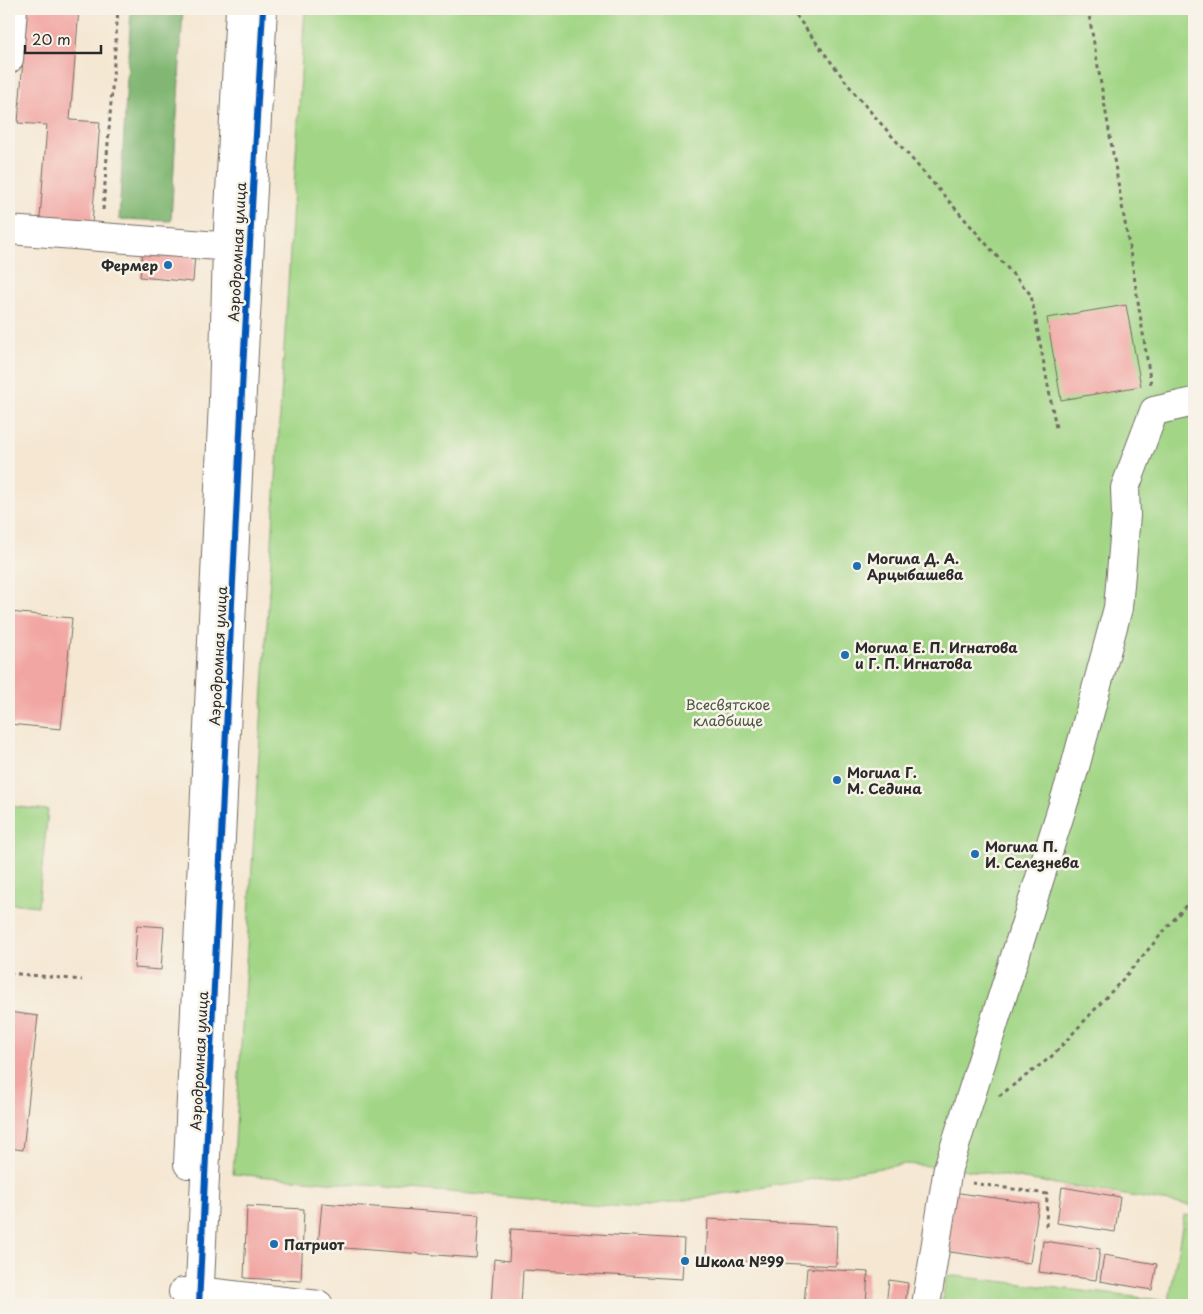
<svg xmlns="http://www.w3.org/2000/svg" width="1203" height="1314" font-family="'Playpen Sans',sans-serif">
<style>
.green{fill:#a2d686;stroke:#668058}
.forest{fill:#81b773;stroke:#56714f}
.building{fill:#f2a6a3}
.lines{fill:none;stroke-linecap:round;stroke-linejoin:round}
.minor-casing{stroke:#726d65;stroke-width:30}
.path{stroke:#726d65;stroke-width:3;stroke-dasharray:4 4;stroke-linecap:butt}
.minor{stroke:#fff;stroke-width:28}
.cycleway-casing{stroke:#f7f3e8;stroke-width:9}
.cycleway{stroke:#0057b8;stroke-width:6}
.poi-dot{fill:#1f6fb2;stroke:#f7f3e8;stroke-width:2}
.labels{text-anchor:middle;dominant-baseline:central;stroke-width:5;stroke-linejoin:round;paint-order:stroke}
.street-label{font-size:14px;fill:#2b2b2b;stroke:#f7f3e8}
.poi-label{font-size:14px;font-weight:bold;fill:#2b2b2b;stroke:#f7f3e8;text-anchor:start}
.park-label{font-size:14px;fill:#495642;stroke:#f7f3e8}
</style>
<rect width="100%" height="100%" fill="#f7f3e8"/>
<filter id="ink" filterUnits="userSpaceOnUse"><feTurbulence type="fractalNoise" baseFrequency=".02" numOctaves="2"/><feDisplacementMap in="SourceGraphic" scale="10" xChannelSelector="R" yChannelSelector="G"/><feConvolveMatrix kernelMatrix="1 2 1 2 8 2 1 2 1" color-interpolation-filters="sRGB"/></filter>
<filter id="wash" filterUnits="userSpaceOnUse"><feTurbulence type="fractalNoise" baseFrequency=".0096" numOctaves="4" result="noise"/><feDisplacementMap in="SourceGraphic" scale="20" xChannelSelector="R" yChannelSelector="G"/><feGaussianBlur stdDeviation="1.12" result="paint"/><feColorMatrix in="noise" values="0 0 0 0 0 0 0 0 0 0 0 0 0 0 0 0 0 1.4 0 .05"/><feComposite in="paint" operator="in"/></filter>
<g filter="url(#wash)">
<rect width="100%" height="100%" fill="#f5e7d2"/>
<path class="green" d="M 305,9 L 1194,9 L 1194,1206 L 955,1168 L 905,1164 L 637,1208 L 233,1174 Z
M 9,806 L 48,810 L 38,906 L 9,903 Z
M 1184,1215 L 1194,1216 L 1194,1305 L 942,1305 L 946,1275 L 1169,1301 Z"/>
<path class="forest" d="M 131,9 L 183,9 L 171,221 L 119,219 Z"/>
<g id="blocks">
<path class="building" d="M 27,9 L 79,9 L 70,120 L 100,122 L 92,223 L 40,218 L 47,125 L 18,123 Z
M 143,249 L 195,253 L 193,282 L 140,277 Z
M 1126,305 L 1141,386 L 1061,400 L 1047,318 Z
M 9,612 L 72,618 L 61,729 L 9,724 Z
M 137,925 L 164,927 L 161,970 L 134,968 Z
M 9,1012 L 38,1016 L 23,1150 L 9,1148 Z
M 1062,1187 L 1120,1197 L 1115,1232 L 1057,1223 Z
M 952,1192 L 1039,1204 L 1030,1263 L 943,1251 Z
M 322,1203 L 479,1215 L 476,1258 L 318,1246 Z
M 247,1206 L 304,1209 L 301,1281 L 244,1278 Z
M 708,1219 L 837,1226 L 836,1266 L 706,1259 Z
M 511,1229 L 684,1239 L 682,1279 L 523,1270 L 521,1305 L 491,1305 L 494,1259 L 509,1261 Z
M 1043,1241 L 1100,1249 L 1096,1280 L 1039,1272 Z
M 1104,1255 L 1157,1264 L 1152,1290 L 1100,1281 Z
M 807,1268 L 868,1272 L 866,1305 L 804,1305 Z
M 889,1280 L 908,1283 L 905,1305 L 886,1305 Z"/>
</g>
</g>
<g filter="url(#ink)">
<use href="#blocks" fill-opacity="0" stroke="#726d65" stroke-width="1"/>
<g class="lines">
<defs>
<path id="minor" d="M 9,59 L 13,9
M 9,230 L 245,248
M 188,1164 L 223,401 L 227,247 L 240,9
M 183,1292 L 215,1293 L 319,1305
M 199,1305 L 243,369 L 263,9
M 926,1305 L 948,1168 L 1075,767 L 1118,608 L 1126,515 L 1125,488 L 1154,411 L 1194,402"/>
</defs>
<use href="#minor" class="minor-casing"/>
<path class="path" d="M 791,9 L 856,95 L 1031,295 L 1056,428
M 1088,9 L 1133,269 L 1151,385
M 103,210 L 118,9
M 9,973 L 82,980
M 999,1096 L 1051,1057 L 1124,978 L 1194,896
M 972,1183 L 1047,1194 L 1046,1228"/>
<use href="#minor" class="minor"/>
<defs>
<path id="cycleway" d="M 199,1305 L 243,369 L 263,9"/>
</defs>
<use href="#cycleway" class="cycleway-casing"/>
<use href="#cycleway" class="cycleway"/>
</g>
</g>
<g class="poi-dot">
<circle cx="168" cy="265" r="5"/>
<circle cx="857" cy="566" r="5"/>
<circle cx="845" cy="655" r="5"/>
<circle cx="837" cy="780" r="5"/>
<circle cx="975" cy="854" r="5"/>
<circle cx="274" cy="1244" r="5"/>
<circle cx="685" cy="1261" r="5"/>
</g>
<g class="labels">
<g class="street-label">
<text transform="translate(237 252) rotate(-87)">Аэродромная улица</text>
<text transform="translate(218 656) rotate(-87)">Аэродромная улица</text>
<text transform="translate(199 1061) rotate(-87)">Аэродромная улица</text>
</g>
<g class="poi-label">
<text x="158" y="265" text-anchor="end">Фермер</text>
<text x="867" y="558">Могила Д. А.<tspan x="867" dy="16">Арцыбашева</tspan></text>
<text x="855" y="647">Могила Е. П. Игнатова<tspan x="855" dy="16">и Г. П. Игнатова</tspan></text>
<text x="847" y="772">Могила Г.<tspan x="847" dy="16">М. Седина</tspan></text>
<text x="985" y="846">Могила П.<tspan x="985" dy="16">И. Селезнева</tspan></text>
<text x="284" y="1244">Патриот</text>
<text x="695" y="1261">Школа №99</text>
</g>
<g class="park-label">
<text x="728" y="704">Всесвятское<tspan x="728" dy="16">кладбище</tspan></text>
</g>
</g>
<rect width="1203" height="1314" fill="none" stroke="#f7f3e8" stroke-width="30"/>
<path d="M25 45v8h76v-8" fill="none" stroke="#2b2b2b" stroke-width="2.5"/>
<text x="32" y="45" font-size="15" fill="#2b2b2b" stroke="#f7f3e8" stroke-width="4" paint-order="stroke">20 m</text>
</svg>
